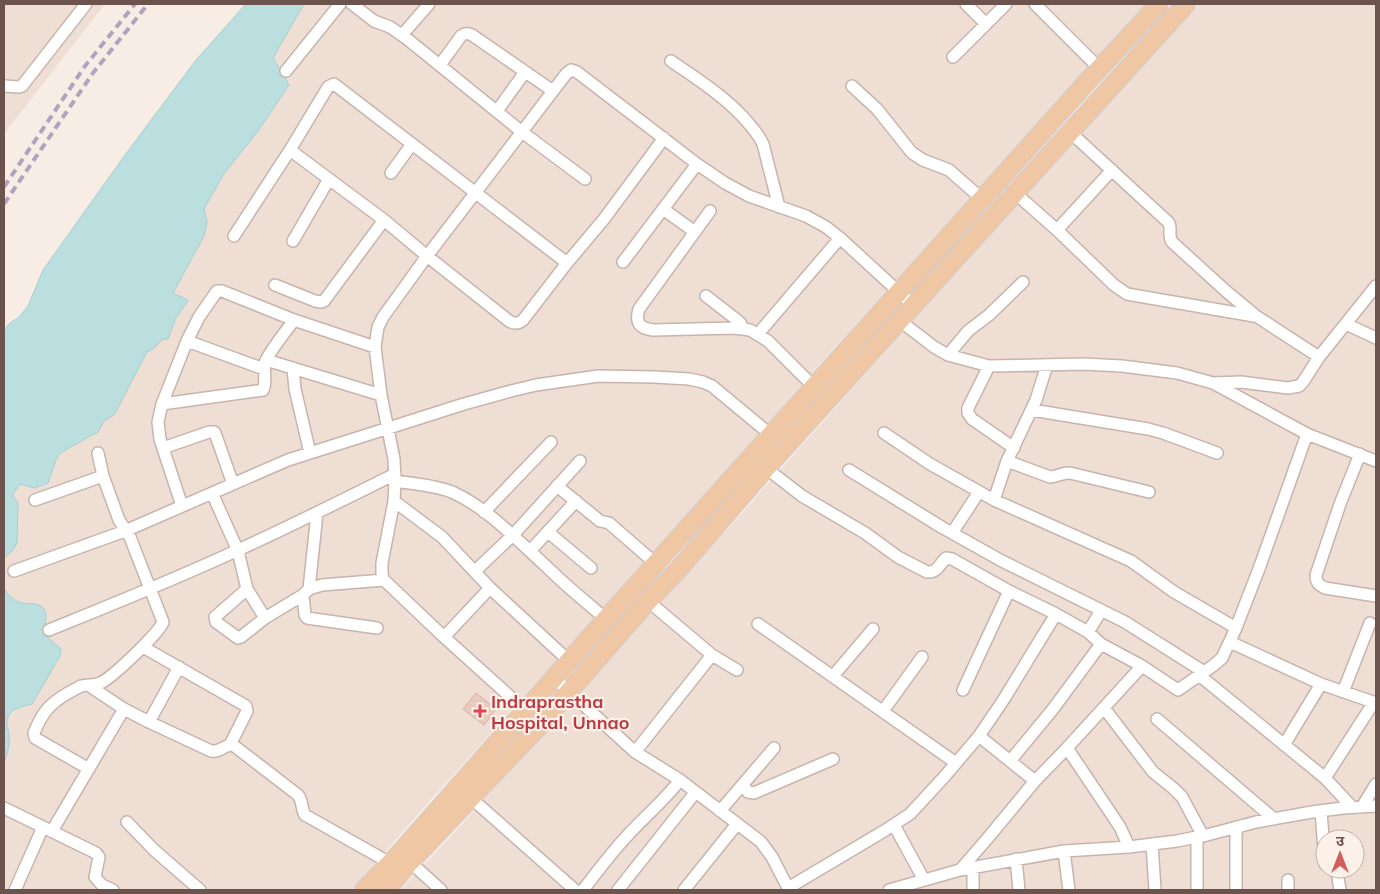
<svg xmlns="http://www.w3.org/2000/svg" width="1380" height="894" font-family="Mulish,'Noto Sans Devanagari',sans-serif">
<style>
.residential{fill:#efded3;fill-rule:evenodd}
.water{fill:#bbdfde;stroke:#a3cfcf}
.building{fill:#eac9bf;stroke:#daaea2}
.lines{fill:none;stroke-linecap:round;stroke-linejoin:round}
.street-casing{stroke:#c7b4ac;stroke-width:14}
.primary-casing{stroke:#d3cbca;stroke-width:20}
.street{stroke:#fff;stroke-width:11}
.primary{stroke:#efc7a4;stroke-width:18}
.rail{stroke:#aea4c0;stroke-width:4;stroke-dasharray:8 5;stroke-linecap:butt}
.health-dot{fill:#e0444e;stroke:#fcf1e9;stroke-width:2}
.labels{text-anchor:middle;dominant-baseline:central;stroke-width:4.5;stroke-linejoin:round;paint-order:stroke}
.health-label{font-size:18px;font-weight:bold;fill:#be3a42;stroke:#fcf1e9;text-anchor:start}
</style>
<rect width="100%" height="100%" fill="#f8ede4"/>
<path class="residential" d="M 4,4 L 105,4 L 4,134 Z
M 304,4 L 1145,4 L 817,367 L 689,514 L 426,805 L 352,890 L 4,890 L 4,762 L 9,744 L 9,733 L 6,723 L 7,718 L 19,708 L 60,647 L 48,638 L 44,634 L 44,629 L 46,618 L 44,609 L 39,604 L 37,603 L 25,603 L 17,602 L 4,588 L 4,558 L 5,556 L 17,512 L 18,504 L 13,496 L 13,494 L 20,484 L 35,488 L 48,483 L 56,460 L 60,453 L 89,438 L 98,432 L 104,421 L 114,415 L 147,352 L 153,349 L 163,339 L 168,339 L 176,318 L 187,302 L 188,299 L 173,293 L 204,236 L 207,222 L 204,209 L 223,175 L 258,131 L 289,85 L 273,58 Z
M 1199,4 L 1376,4 L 1376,890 L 400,890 L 454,833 L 613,653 L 741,514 L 1072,141 ZM 1325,839 L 1355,839 L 1355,869 L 1325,869 Z"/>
<path class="water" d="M 246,4 L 304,4 L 273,58 L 289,85 L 258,131 L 223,175 L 204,209 L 207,222 L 204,236 L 173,293 L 188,300 L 187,302 L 176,318 L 168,339 L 163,339 L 153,349 L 147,352 L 114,415 L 104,421 L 98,432 L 60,453 L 56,460 L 48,483 L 35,488 L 20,484 L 13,494 L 13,496 L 18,503 L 17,543 L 13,550 L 4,558 L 4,330 L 10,323 L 19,317 L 28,306 L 43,270 L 125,155 L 196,60 Z
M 4,588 C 7,593 13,600 19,602 C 29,606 42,599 46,614 C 47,620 43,627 44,634 L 61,649 L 60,656 L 32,704 C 23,706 7,710 7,722 C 6,726 9,730 9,734 C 10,743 8,753 4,762 Z"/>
<path class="building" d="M 476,693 L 496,709 L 484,725 L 463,709 Z"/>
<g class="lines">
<defs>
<path id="street" d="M 352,4 L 374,21 L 390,27 L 406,38 L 522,132 L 585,179
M 966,4 L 986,24
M 1035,4 L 1099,68
M 402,35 L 429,4
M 953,57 L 1006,4
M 671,61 C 696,78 721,94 742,116 C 750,125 758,133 763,144 L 779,207
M 440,65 L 461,36 C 465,33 467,33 472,35 L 553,91
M 286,71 L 340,4
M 4,86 L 19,87 L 22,86 L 86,4
M 852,86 L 877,109 L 912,153 L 923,160 L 949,170 L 982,199
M 497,111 L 525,72
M 1070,132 L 1168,222 C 1173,228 1167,235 1172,242 L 1227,292 L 1256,316 L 1319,357
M 290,150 L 384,220 L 427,256 L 509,321 C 514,324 518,324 523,320 L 567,263 L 604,219 L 664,138
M 391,173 L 412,144
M 1015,193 L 1057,230 L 1114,285 L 1127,294 L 1254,316
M 663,209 L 695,232
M 710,211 L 639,309 C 635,323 639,328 653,330 L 734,328 L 750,330 L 768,341 L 814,387
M 1057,230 L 1112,170
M 234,236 L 290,150 L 328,87 L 334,84 L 567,263
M 293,241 L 329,179
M 623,262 L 697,164
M 275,285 L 315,301 L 321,302 L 324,301 L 384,220
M 706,296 L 737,320 L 741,324 L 742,328
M 899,320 L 934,347 L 948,355 L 989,366 L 1084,364 L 1122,366 L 1177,373 L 1213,383 L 1307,434
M 1346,324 L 1376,338
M 758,334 L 840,238
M 187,341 L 264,369
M 948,355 L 968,331 L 989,315 L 1023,282
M 266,360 L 381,395
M 989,366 L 968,408 L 968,413 L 972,419 L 1014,448
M 293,368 L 295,389 L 310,453
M 1213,383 L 1241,382 L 1288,388 L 1299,386 L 1303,382 L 1319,357 L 1376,286
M 162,404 L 263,390 C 267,382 263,372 265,363 C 267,354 288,329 294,320
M 1032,410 L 1148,429 L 1163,433 L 1217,453
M 884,433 L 930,464 L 994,500 L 1131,561 L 1174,592 L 1236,628
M 163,448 L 209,432 L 214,432 L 215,433 L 233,484
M 1360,454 L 1340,504 L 1316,575 C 1316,583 1319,585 1325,588 L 1376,596
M 1007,461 L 1050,477 C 1057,477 1063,472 1070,473 L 1149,492
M 766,468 L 802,496 L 865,533 L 898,557 L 927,572 C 938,573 939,564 946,558 L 952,559 L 1009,591 L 1056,614 L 1088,632 L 1101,644 L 1142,666 L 1178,690 L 1214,665 L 1222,658 L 1236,628 L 1260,566 L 1307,434 L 1376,461
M 849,470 L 943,528 L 1002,561 L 1125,622 L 1204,672
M 395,481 C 414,484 434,485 452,492 C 488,508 519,542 548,568 C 566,586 586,602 606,619
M 557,486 L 600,521 L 609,523 L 655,563
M 212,493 L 238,551 L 247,589 L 265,618
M 35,500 L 103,476
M 994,500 L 1007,461 L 1036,400 L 1047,365
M 394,501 L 442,537 L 490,588 L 569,661
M 182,506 L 160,439 L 158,422 L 162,404 L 187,341 L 199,317 L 217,291 L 222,291 L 294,320 L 375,347
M 484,512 L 551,442
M 548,532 L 591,568
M 952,533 L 979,492
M 530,551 L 576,501
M 14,571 L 125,531 L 288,460 L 464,404 L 511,391 L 536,385 L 598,376 L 654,377 L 689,379 L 703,382 L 712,386 L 771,435
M 475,571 L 513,535 L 580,461
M 247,589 L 215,617 L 216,622 L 238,638 L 241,637 L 265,618 L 303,595 L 309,589 L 322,585 L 384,580
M 309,589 L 317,513
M 303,595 L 305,615 L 307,618 L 377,628
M 648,601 L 712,655 L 737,670
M 758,624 L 956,763
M 49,630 C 113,604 176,579 238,550 C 291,526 343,500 395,474
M 1088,632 L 1101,611
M 444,637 L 490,588
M 1230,642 L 1321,684 L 1376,703
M 143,647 L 246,706 L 247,711 L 230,745
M 1199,675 L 1325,778 L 1352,807
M 833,676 L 873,629
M 554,678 L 635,752 L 680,780 L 761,842 L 772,857 L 789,890
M 88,685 L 124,709 L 149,722 L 211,751 C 221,753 224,744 233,745 L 298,795 C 303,801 301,809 305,815 L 390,863
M 963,690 L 1009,591
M 1343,692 L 1370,623
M 1104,708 L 1153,772 L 1173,788 L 1182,797 L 1203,836
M 525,710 L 444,637 L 384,580 L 382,575 L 382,563 L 394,501 L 395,481 L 394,459 L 381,395 L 375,347 L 378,327 L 383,317 L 427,256 L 566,74 L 571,70 L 577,72 L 697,164 L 725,183 L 749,196 L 806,216 L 826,227 L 840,238 L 913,305
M 883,711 L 922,657
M 1157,719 L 1274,819
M 149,722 L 179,667
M 979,736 L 1035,781
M 1284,745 L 1321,684
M 1067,748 L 1120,827 L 1129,847
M 635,752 L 712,655
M 1011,760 L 1053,709 L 1101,644
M 89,769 L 35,738 L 34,733 C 42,713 49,704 68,693 C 72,691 77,688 81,686 C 88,684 94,686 100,683 C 111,679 159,633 163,622 L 130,537 L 119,520 L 103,476 L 98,453
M 1325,778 L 1374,702
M 743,785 L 748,792 L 754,793 L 833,759
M 471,798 L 575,890
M 1362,807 L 1376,784
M 4,808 L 96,853 L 99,857 L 95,877 L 102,885 L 113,890
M 720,811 L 774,748
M 1321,811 L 1325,864
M 127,822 L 154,850 L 200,890
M 894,825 L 924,880
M 1236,827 L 1236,890
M 52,831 L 124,709
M 1152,844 L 1155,890
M 1064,851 L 1069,890
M 1016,859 L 1019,890
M 410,862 L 441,890
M 973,868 L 973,890
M 1335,869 L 1337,871 L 1340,890
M 960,870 L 987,839 L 1035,781 L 1067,748 L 1142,666
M 1288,880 L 1288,890
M 788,888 L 884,831 L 910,814 L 945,776 L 979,736 L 1004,699 L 1056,614
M 15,890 L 43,827
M 583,890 C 597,872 611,853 627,836 C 644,817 664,801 680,780
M 618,890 L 695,793
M 684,890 L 737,824
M 889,890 L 960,870 L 1064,851 L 1129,847 L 1177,841 L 1207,835 L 1256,822 L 1312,812 L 1343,808 L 1376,806
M 1197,890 L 1197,837"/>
<path id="primary" d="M 364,890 L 398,855 L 606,619 L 1086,83 L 1159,4
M 386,890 L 410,862 L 539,726 L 648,601 L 677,571 L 766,468 L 1186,4"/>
</defs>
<use href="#street" class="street-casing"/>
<use href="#primary" class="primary-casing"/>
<use href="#street" class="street"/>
<use href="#primary" class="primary"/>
<path class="rail" d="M 4,187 L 85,66 L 135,4
M 4,204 L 93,73 L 148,4"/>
</g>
<path class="health-dot" d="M477.5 703.5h5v5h5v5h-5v5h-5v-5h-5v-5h5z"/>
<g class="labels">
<g class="health-label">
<text x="491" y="701">Indraprastha<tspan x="491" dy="21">Hospital, Unnao</tspan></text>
</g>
</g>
<rect width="1380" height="894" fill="none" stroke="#6d534d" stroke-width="10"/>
<g transform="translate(1340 854)"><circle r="24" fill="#fcf1e9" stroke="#c3b2ab"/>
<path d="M0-4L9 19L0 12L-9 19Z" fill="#d26059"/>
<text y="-8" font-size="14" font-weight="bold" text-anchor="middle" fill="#6d534d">उ</text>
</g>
</svg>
